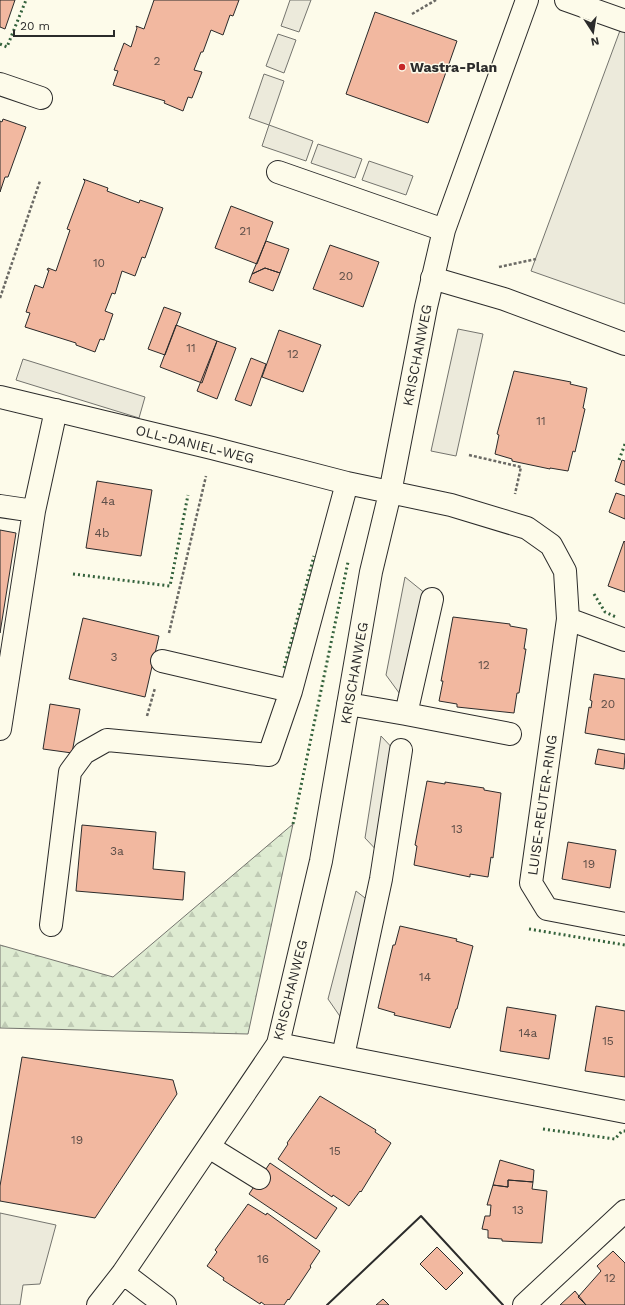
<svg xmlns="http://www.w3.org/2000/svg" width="625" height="1305" font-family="'Work Sans',sans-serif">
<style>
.forest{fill:url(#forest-firs);stroke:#74746e}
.parking{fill:#eceadb;stroke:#74746e}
.building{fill:#f2b8a0;stroke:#2b2b2b}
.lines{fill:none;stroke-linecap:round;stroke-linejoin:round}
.minor-casing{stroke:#2b2b2b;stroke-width:24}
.path{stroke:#6a6964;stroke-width:2.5;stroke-dasharray:3 2;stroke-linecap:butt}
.minor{stroke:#fdfbea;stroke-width:22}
.hedge{stroke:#34623c;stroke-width:3;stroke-dasharray:2 3;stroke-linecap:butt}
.wall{stroke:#2b2b2b;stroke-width:2}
.poi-dot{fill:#c62828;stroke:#fdfbea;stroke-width:1.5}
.labels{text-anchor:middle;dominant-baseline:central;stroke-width:3;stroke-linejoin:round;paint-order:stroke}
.number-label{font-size:12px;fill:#5d4e48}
.poi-label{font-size:14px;font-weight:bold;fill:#2b2b2b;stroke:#fdfbea;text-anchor:start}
.street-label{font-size:14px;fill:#2b2b2b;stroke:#fdfbea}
</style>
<defs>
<pattern id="forest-firs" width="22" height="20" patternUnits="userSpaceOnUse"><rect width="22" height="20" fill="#deebd1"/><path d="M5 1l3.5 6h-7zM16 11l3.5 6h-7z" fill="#bfcab4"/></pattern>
</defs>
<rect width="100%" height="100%" fill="#fdfbea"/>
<path class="forest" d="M 293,824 L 248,1034 L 0,1028 L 0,945 L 113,977 Z"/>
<path class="parking" d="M 290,0 L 311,0 L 299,32 L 281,26 Z
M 625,17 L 625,304 L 531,271 Z
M 278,34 L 296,40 L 284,73 L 266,66 Z
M 264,74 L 284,81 L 269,125 L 313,141 L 306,161 L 262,146 L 269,125 L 249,118 Z
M 318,144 L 362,159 L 355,178 L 311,163 Z
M 369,161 L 413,176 L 406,195 L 362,180 Z
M 458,329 L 483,334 L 456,456 L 431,451 Z
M 23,359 L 145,397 L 139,418 L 16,380 Z
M 405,577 L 426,594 L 405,701 L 386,675 Z
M 381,736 L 398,754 L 382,856 L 365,838 Z
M 356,891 L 374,905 L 346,1025 L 328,999 Z
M 0,1213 L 56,1225 L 40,1284 L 23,1285 L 20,1305 L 0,1305 Z"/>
<path class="building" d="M 0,0 L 15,0 L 5,29 L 0,27 Z
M 154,0 L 239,0 L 233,16 L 230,15 L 223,35 L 211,30 L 203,52 L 201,52 L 194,70 L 202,72 L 192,98 L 188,97 L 183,111 L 164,103 L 165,101 L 113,85 L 118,71 L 114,70 L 124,43 L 131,47 L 137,28 L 136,26 L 144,29 Z
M 375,12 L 457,41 L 428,123 L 346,94 Z
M 3,119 L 26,127 L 8,177 L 5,177 L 0,192 L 0,121 L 2,122 Z
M 83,179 L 108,188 L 107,191 L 139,203 L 140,200 L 163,208 L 145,258 L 142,257 L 135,276 L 122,271 L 115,294 L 112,293 L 105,311 L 113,314 L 104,340 L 100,339 L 95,352 L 76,345 L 76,343 L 25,327 L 30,313 L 26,312 L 35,285 L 43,288 L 49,270 L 47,270 L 48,268 L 56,271 L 70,230 L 67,229 L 85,181 Z
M 231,206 L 273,222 L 257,264 L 215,248 Z
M 266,241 L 289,249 L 280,273 L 265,268 L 252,274 Z
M 330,245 L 379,262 L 363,307 L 313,289 Z
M 265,268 L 280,273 L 273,291 L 249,282 L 252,274 Z
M 164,307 L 181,313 L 165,355 L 148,349 Z
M 176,325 L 217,341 L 202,383 L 160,367 Z
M 279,330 L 321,345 L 303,392 L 262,377 Z
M 217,341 L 236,348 L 217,399 L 197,391 Z
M 251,358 L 266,364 L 251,406 L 235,400 Z
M 514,371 L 571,382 L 570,384 L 587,388 L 583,408 L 585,409 L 575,452 L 573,451 L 568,471 L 550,468 L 550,469 L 512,461 L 512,459 L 495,454 L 499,435 L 497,434 Z
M 622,460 L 625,461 L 625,485 L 615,481 Z
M 97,481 L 152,490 L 141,556 L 86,548 Z
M 616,493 L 625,496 L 625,519 L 609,512 Z
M 0,530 L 16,533 L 0,633 Z
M 624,541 L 625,542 L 625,592 L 608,586 Z
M 453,617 L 510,624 L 510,626 L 527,629 L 524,649 L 526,649 L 519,693 L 517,693 L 514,713 L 457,707 L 457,704 L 439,701 L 443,681 L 441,681 Z
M 83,618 L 159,636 L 145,697 L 69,679 Z
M 594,674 L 625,679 L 625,740 L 585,733 L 589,707 L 591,708 L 592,701 L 590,700 Z
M 50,704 L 80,709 L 72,753 L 43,749 Z
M 598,749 L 625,754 L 624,769 L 595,764 Z
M 427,781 L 445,784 L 445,782 L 484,788 L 484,790 L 501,793 L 493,858 L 491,857 L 488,877 L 470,874 L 470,877 L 414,865 L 417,846 L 415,845 Z
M 82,825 L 156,832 L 153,869 L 185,872 L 183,900 L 76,891 Z
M 568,842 L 616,850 L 610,888 L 562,879 Z
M 400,926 L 457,939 L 456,941 L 473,946 L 457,1009 L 456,1009 L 450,1028 L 394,1015 L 395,1013 L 378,1008 L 393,945 L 395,945 Z
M 596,1006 L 625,1011 L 625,1077 L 585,1071 Z
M 507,1007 L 556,1015 L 549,1059 L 500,1051 Z
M 22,1057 L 173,1080 L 177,1094 L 95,1218 L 0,1201 L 0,1186 Z
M 320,1096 L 376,1130 L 375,1132 L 391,1143 L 361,1192 L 360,1191 L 349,1206 L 333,1195 L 332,1197 L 278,1159 L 288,1144 L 287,1143 Z
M 500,1160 L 534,1170 L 533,1182 L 508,1180 L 508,1187 L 493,1185 Z
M 270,1163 L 337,1208 L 316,1239 L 249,1194 Z
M 508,1180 L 533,1182 L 532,1189 L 547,1191 L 542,1243 L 502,1241 L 502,1239 L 488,1238 L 488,1230 L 482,1229 L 485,1216 L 490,1216 L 491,1205 L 487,1205 L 493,1185 L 508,1187 Z
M 248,1204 L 266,1215 L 267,1213 L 320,1251 L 310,1266 L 311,1267 L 289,1300 L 288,1299 L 284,1305 L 265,1305 L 261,1302 L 260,1304 L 223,1280 L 224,1278 L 207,1266 L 217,1252 L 215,1250 Z
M 437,1247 L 463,1273 L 446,1290 L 420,1264 Z
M 613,1251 L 625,1263 L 625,1305 L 586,1305 L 578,1297 L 601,1271 L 597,1266 Z
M 575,1291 L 586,1305 L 560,1305 Z
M 383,1299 L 389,1305 L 376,1305 Z"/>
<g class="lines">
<defs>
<path id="minor" d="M 566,0 L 625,21
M 0,84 L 41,98
M 278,172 L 444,230
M 432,278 L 504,299 L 625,344
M 0,397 L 212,448 L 347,483 L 451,505 L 527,528 L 551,545 L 565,571 L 568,619 L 625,640
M 0,506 L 34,511
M 432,599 L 406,714 L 510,734
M 568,619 L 531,883 L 547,909 L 625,924
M 162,661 L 291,691
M 348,704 L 406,714
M 0,729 L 34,511 L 56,410
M 51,925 L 70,772 L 84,753 L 107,740 L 269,755 L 291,691 L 347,483
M 278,1044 L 625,1112
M 343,1056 L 381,879 L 401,750
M 209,1147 L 259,1178
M 123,1273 L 165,1305
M 98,1305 L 123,1273 L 278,1044 L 321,861 L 371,572 L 390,493 L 426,307 L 444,230 L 527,0
M 524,1305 L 625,1211"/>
</defs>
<use href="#minor" class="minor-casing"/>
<path class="path" d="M 412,14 L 436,0
M 499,267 L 536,259
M 0,298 L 40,181
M 469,455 L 521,467 L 515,494
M 169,633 L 206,476
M 147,716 L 155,688"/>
<use href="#minor" class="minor"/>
<path class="hedge" d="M 0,44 L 7,47 L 26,0
M 619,460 L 625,444
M 73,574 L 170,586 L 188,495
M 594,594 L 605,612 L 616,617
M 284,668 L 314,556
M 293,824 L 348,562
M 529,929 L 625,945
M 543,1129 L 615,1139 L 622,1131 L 625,1131"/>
<path class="wall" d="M 327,1305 L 421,1216 L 503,1305"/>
</g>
<circle class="poi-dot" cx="402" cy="67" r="4"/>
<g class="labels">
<g class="number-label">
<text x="157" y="61">2</text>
<text x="245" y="231">21</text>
<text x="99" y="263">10</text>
<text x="346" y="276">20</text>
<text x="191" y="348">11</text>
<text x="293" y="354">12</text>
<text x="541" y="421">11</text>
<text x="108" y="501">4a</text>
<text x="102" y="533">4b</text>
<text x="114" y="657">3</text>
<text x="484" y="665">12</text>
<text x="608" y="704">20</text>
<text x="457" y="829">13</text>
<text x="117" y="851">3a</text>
<text x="589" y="864">19</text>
<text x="425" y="977">14</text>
<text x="528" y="1033">14a</text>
<text x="608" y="1041">15</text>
<text x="77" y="1140">19</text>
<text x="335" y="1151">15</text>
<text x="518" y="1210">13</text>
<text x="263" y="1259">16</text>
<text x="610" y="1278">12</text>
</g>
<g class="poi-label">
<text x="410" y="67">Wastra-Plan</text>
</g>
<g class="street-label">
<text transform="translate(417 355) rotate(-79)">KRISCHANWEG</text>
<text transform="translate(195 444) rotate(14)">OLL-DANIEL-WEG</text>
<text transform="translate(354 673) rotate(-80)">KRISCHANWEG</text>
<text transform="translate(542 805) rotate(-82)">LUISE-REUTER-RING</text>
<text transform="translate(290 990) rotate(-76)">KRISCHANWEG</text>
</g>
</g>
<g transform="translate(593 32) rotate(168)" stroke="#fdfbea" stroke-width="3" paint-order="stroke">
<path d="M0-3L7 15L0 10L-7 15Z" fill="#2b2b2b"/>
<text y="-6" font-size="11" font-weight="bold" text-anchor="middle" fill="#2b2b2b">N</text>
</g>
<path d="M14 30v6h100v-6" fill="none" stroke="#2b2b2b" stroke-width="2"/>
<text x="20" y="30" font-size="12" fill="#2b2b2b" stroke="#fdfbea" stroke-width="3" paint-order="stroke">20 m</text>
</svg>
